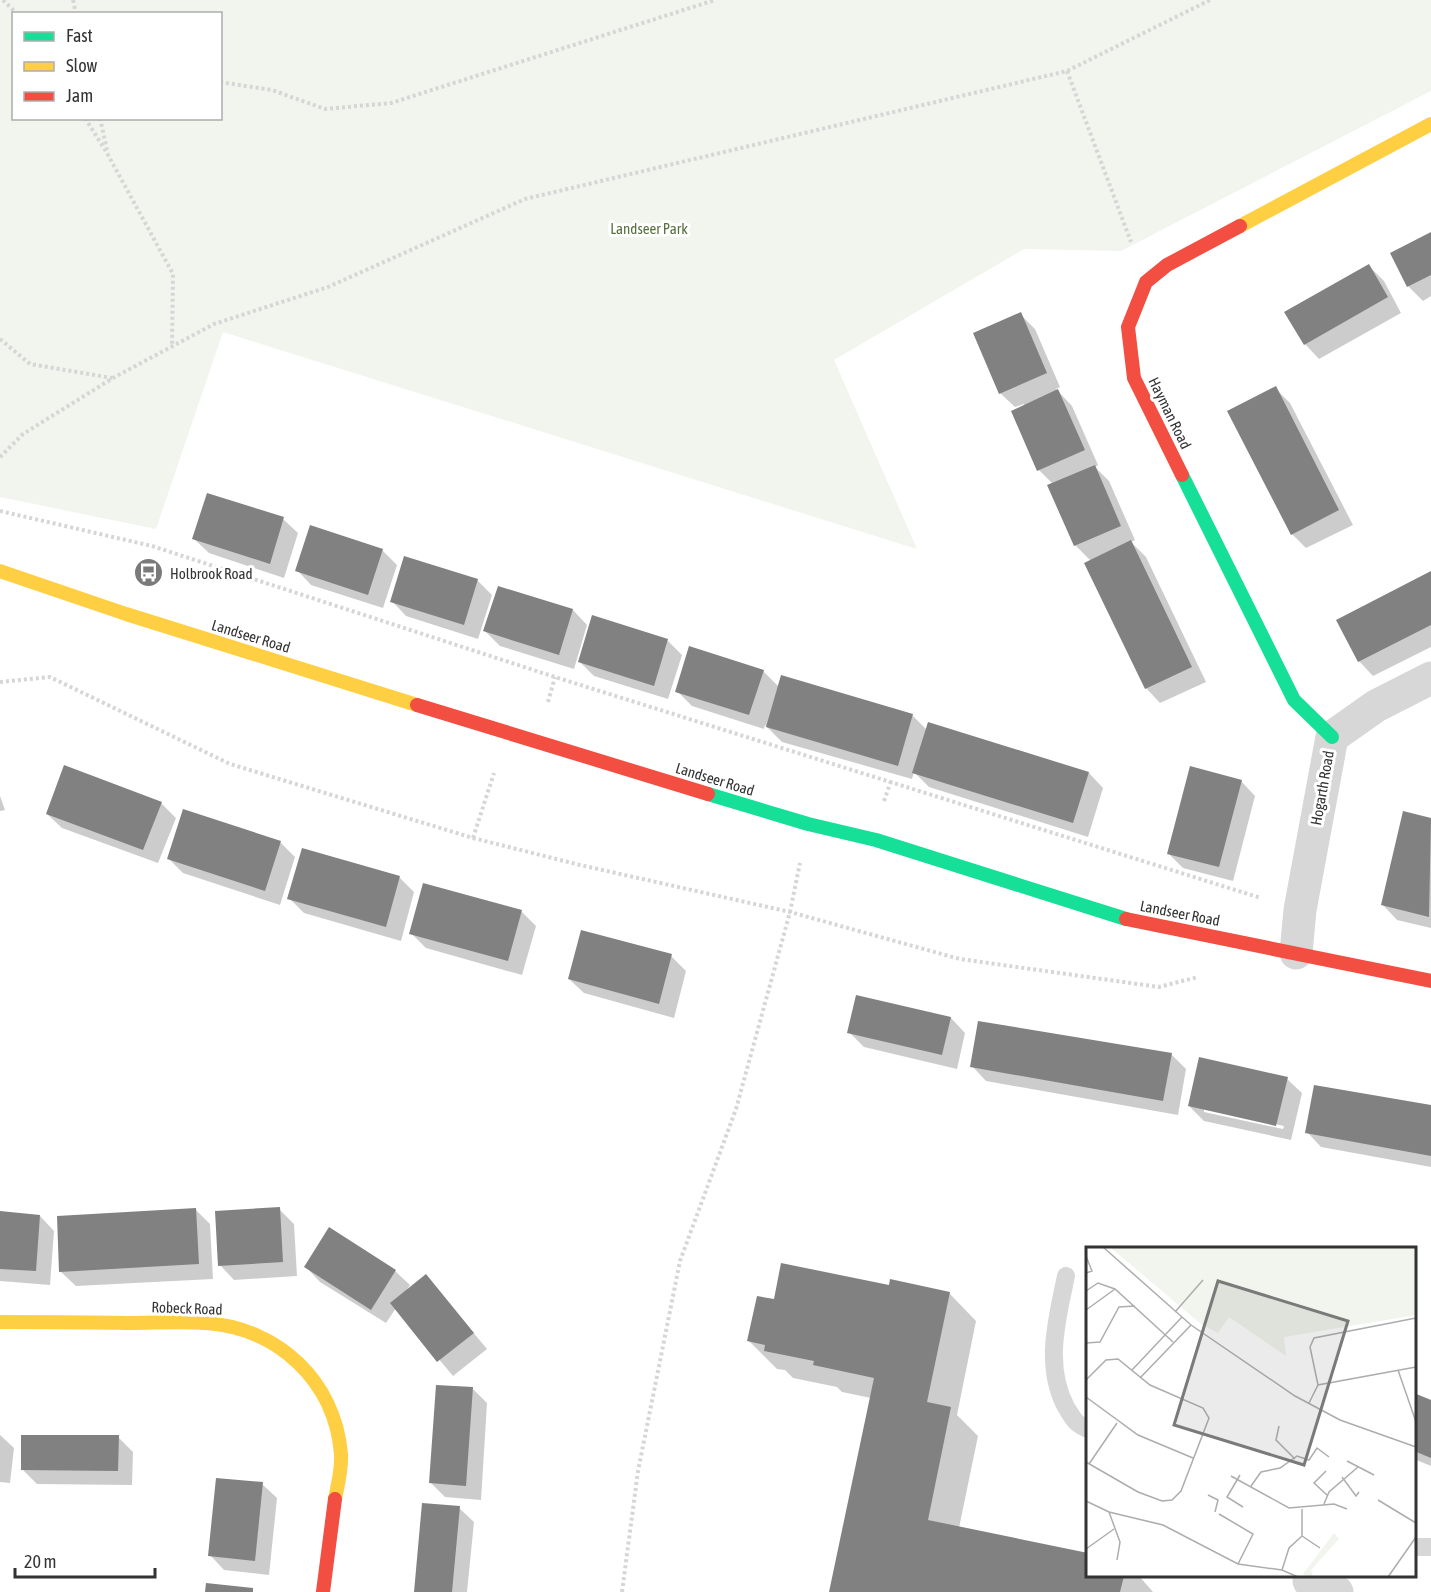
<svg xmlns="http://www.w3.org/2000/svg" width="1431" height="1592" font-family="'Asap Condensed',sans-serif">
<style>
.green{fill:#f1f5ed;fill-rule:evenodd}
.shadow{fill:#0003;fill-rule:evenodd}
.building{fill:#818181}
.lines{fill:none;stroke-linecap:round;stroke-linejoin:round}
.path{stroke:#d6d6d6;stroke-width:4;stroke-dasharray:3 3;stroke-linecap:butt}
.lane{stroke:#d7d7d7;stroke-width:18}
.street{stroke:#d7d7d7;stroke-width:33}
.fast{stroke:#16e098;stroke-width:14}
.slow{stroke:#ffcf43;stroke-width:14}
.jam{stroke:#f24e42;stroke-width:14}
.labels{text-anchor:middle;dominant-baseline:central;stroke-width:6;stroke-linejoin:round;paint-order:stroke}
.park-label{font-size:15px;fill:#56703f;stroke:#fff}
.street-label{font-size:15px;fill:#333;stroke:#fff}
.poi-label{font-size:15px;fill:#333;stroke:#fff;text-anchor:start}
.inset-road{fill:none;stroke:#adadad;stroke-width:1.5}
.view{fill:#7a7a7a;fill-opacity:0.15;stroke:#7a7a7a;stroke-width:3}
.inset-edge{fill:none;stroke:#333;stroke-width:3}
</style>
<rect width="100%" height="100%" fill="#fff"/>
<path class="green" d="M 0,0 L 1431,0 L 1431,91 L 1121,251 L 1024,249 L 834,360 L 917,549 L 223,332 L 156,529 L 0,497 ZM 14,14 L 220,14 L 220,118 L 14,118 Z"/>
<path class="shadow" d="M 1431,234 L 1431,296 L 1423,301 L 1408,286 Z
M 1369,266 L 1384,281 L 1401,313 L 1319,359 L 1305,344 Z
M 1020,314 L 1035,329 L 1060,387 L 1056,389 L 1072,406 L 1098,465 L 1095,467 L 1109,481 L 1135,540 L 1131,542 L 1146,557 L 1206,682 L 1160,703 L 1146,688 L 1091,561 L 1075,545 L 1053,484 L 1039,470 L 1024,404 L 1015,407 L 1000,393 Z
M 1275,388 L 1290,403 L 1353,525 L 1306,548 L 1292,534 Z
M 283,519 L 298,533 L 284,578 L 209,553 L 194,539 Z
M 382,550 L 397,565 L 383,608 L 311,585 L 297,570 Z
M 1431,573 L 1431,647 L 1373,676 L 1359,661 Z
M 477,580 L 492,595 L 478,639 L 406,616 L 392,601 Z
M 573,610 L 587,625 L 574,669 L 500,646 L 485,631 Z
M 667,640 L 682,655 L 668,699 L 594,676 L 579,661 Z
M 763,671 L 779,687 L 912,715 L 927,730 L 1089,773 L 1103,788 L 1088,837 L 929,787 L 914,772 L 912,779 L 782,742 L 765,725 L 764,729 L 692,706 L 677,691 Z
M 1241,781 L 1255,796 L 1233,881 L 1183,868 L 1169,854 Z
M 0,796 L 5,810 L 0,811 Z
M 161,803 L 176,818 L 158,863 L 62,828 L 47,814 Z
M 184,811 L 281,843 L 295,857 L 280,905 L 183,873 L 168,858 Z
M 1404,813 L 1431,819 L 1431,928 L 1397,920 L 1383,905 Z
M 303,850 L 400,878 L 414,892 L 401,941 L 304,913 L 289,898 Z
M 521,911 L 536,926 L 522,975 L 426,948 L 411,933 Z
M 671,956 L 686,971 L 674,1018 L 584,993 L 569,979 Z
M 951,1018 L 965,1033 L 957,1069 L 864,1047 L 849,1032 Z
M 1171,1054 L 1186,1069 L 1178,1115 L 986,1081 L 972,1066 Z
M 1287,1079 L 1302,1093 L 1291,1140 L 1204,1121 L 1189,1106 ZM 1204,1109 L 1284,1126 L 1283,1129 L 1204,1112 Z
M 1431,1107 L 1431,1167 L 1321,1147 L 1307,1132 Z
M 195,1209 L 210,1224 L 213,1279 L 76,1286 L 61,1272 Z
M 279,1209 L 294,1224 L 297,1276 L 234,1280 L 220,1265 Z
M 0,1213 L 40,1216 L 54,1231 L 50,1285 L 0,1281 Z
M 306,1267 L 395,1271 L 410,1285 L 406,1291 L 426,1276 L 487,1349 L 453,1376 L 396,1308 L 386,1323 L 320,1282 Z
M 890,1287 L 949,1293 L 976,1321 L 957,1415 L 978,1436 L 959,1528 L 1088,1576 L 1139,1576 L 1153,1592 L 831,1592 L 871,1398 L 842,1392 L 837,1387 L 793,1378 L 785,1370 L 777,1369 L 749,1341 L 775,1301 Z
M 473,1389 L 487,1403 L 481,1500 L 445,1497 L 431,1483 Z
M 1414,1395 L 1431,1401 L 1431,1466 L 1414,1459 Z
M 0,1435 L 14,1448 L 10,1483 L 0,1482 Z
M 118,1437 L 133,1452 L 132,1485 L 37,1484 L 23,1470 Z
M 262,1484 L 277,1498 L 269,1575 L 224,1570 L 210,1555 Z
M 459,1508 L 474,1522 L 467,1592 L 416,1592 Z"/>
<path class="building" d="M 1431,232 L 1431,275 L 1407,287 L 1390,253 Z
M 1369,264 L 1388,297 L 1304,345 L 1284,312 Z
M 1021,312 L 1047,373 L 999,394 L 973,333 Z
M 1276,386 L 1339,510 L 1291,535 L 1227,411 Z
M 1058,389 L 1085,450 L 1037,471 L 1011,411 Z
M 1095,465 L 1121,526 L 1074,546 L 1047,485 Z
M 207,493 L 284,517 L 270,564 L 192,539 Z
M 310,525 L 383,549 L 368,595 L 295,571 Z
M 1131,540 L 1192,667 L 1145,689 L 1084,563 Z
M 404,556 L 478,579 L 464,625 L 390,602 Z
M 1431,571 L 1431,625 L 1358,662 L 1336,620 Z
M 498,586 L 573,609 L 559,655 L 483,631 Z
M 592,615 L 668,639 L 654,686 L 578,662 Z
M 689,646 L 764,670 L 749,715 L 675,692 Z
M 781,675 L 913,714 L 898,766 L 766,727 Z
M 928,722 L 1089,772 L 1073,823 L 912,773 Z
M 64,765 L 162,802 L 143,850 L 46,814 Z
M 1190,766 L 1242,780 L 1219,867 L 1167,854 Z
M 183,809 L 281,841 L 265,891 L 167,859 Z
M 1403,811 L 1431,818 L 1429,917 L 1381,905 Z
M 302,848 L 400,876 L 386,927 L 287,899 Z
M 423,883 L 522,910 L 508,961 L 409,934 Z
M 581,930 L 672,954 L 659,1004 L 568,979 Z
M 856,995 L 951,1017 L 942,1055 L 847,1033 Z
M 978,1021 L 1172,1053 L 1163,1101 L 970,1067 Z
M 1199,1057 L 1288,1077 L 1276,1126 L 1188,1106 Z
M 1314,1085 L 1431,1105 L 1431,1156 L 1305,1133 Z
M 280,1207 L 283,1262 L 218,1266 L 215,1211 Z
M 196,1208 L 199,1264 L 59,1272 L 57,1216 Z
M 0,1211 L 40,1215 L 36,1271 L 0,1269 Z
M 329,1227 L 396,1270 L 371,1310 L 304,1267 Z
M 781,1263 L 889,1285 L 890,1279 L 950,1292 L 927,1402 L 951,1407 L 928,1520 L 1088,1553 L 1088,1576 L 1124,1576 L 1120,1592 L 829,1592 L 874,1378 L 813,1365 L 814,1361 L 764,1351 L 765,1345 L 747,1341 L 757,1296 L 774,1299 Z
M 426,1274 L 474,1333 L 437,1362 L 390,1303 Z
M 436,1385 L 473,1387 L 466,1486 L 429,1483 Z
M 1414,1393 L 1431,1400 L 1431,1458 L 1414,1451 Z
M 21,1435 L 119,1435 L 118,1471 L 21,1470 Z
M 216,1478 L 263,1482 L 255,1561 L 208,1556 Z
M 422,1503 L 460,1506 L 452,1592 L 414,1592 Z
M 206,1583 L 253,1588 L 253,1592 L 205,1592 Z"/>
<g class="lines">
<path class="path" d="M 3,0 L 17,14
M 73,0 L 76,14
M 1067,71 L 1131,242
M 220,82 L 272,90 L 325,109 L 391,103 L 715,0
M 85,118 L 107,153 L 173,274 L 172,346
M 100,118 L 107,150
M 0,339 L 30,364 L 112,378
M 0,457 L 23,434 L 113,378 L 214,324 L 328,287 L 525,199 L 1067,71 L 1210,0
M 0,511 L 152,546 L 555,677 L 1261,898
M 0,682 L 50,677 L 230,764 L 473,838 L 580,865 L 790,912 L 960,959 L 1159,987 L 1198,977
M 548,702 L 555,677
M 884,801 L 891,781
M 473,838 L 494,773
M 622,1592 L 638,1471 L 680,1261 L 736,1109 L 790,912 L 800,863"/>
<path class="lane" d="M 1066,1276 C 1057,1319 1044,1366 1066,1407 C 1073,1418 1075,1424 1088,1429
M 1414,1547 L 1431,1547"/>
<path class="street" d="M 1296,953 L 1300,910 L 1332,737 L 1376,706 L 1431,678
M 1309,1581 L 1337,1592"/>
<path class="fast" d="M 1182,475 L 1294,700 L 1332,737
M 708,794 L 808,824 L 876,840 L 1126,919"/>
<path class="slow" d="M 1240,226 L 1431,124
M 0,571 L 126,614 L 417,705
M 0,1322 C 43,1322 85,1322 128,1323 C 154,1323 180,1321 206,1323 C 278,1328 335,1381 341,1454 C 342,1469 338,1484 335,1499"/>
<path class="jam" d="M 1182,475 L 1134,378 L 1128,327 L 1146,282 L 1167,265 L 1240,226
M 417,705 L 708,794
M 1126,919 L 1431,981
M 323,1592 L 335,1499"/>
</g>
<defs>
<symbol id="bus-disc" viewBox="-11 -11 22 22"><circle r="9.5" fill="#7a7a7a" stroke="#fff"/><path d="M-5-6H5V4H4V6H2V4H-2V6H-4V4H-5ZM-3.5-4V0h7V-4ZM-3.5 1.2v1.5H-2V1.2ZM2 1.2v1.5H3.5V1.2Z" fill="#fff"/></symbol>
</defs>
<g fill-rule="evenodd">
<use href="#bus-disc" x="132" y="556" width="33" height="33"/>
</g>
<g class="labels">
<g class="park-label">
<text x="649" y="228">Landseer Park</text>
</g>
<g class="street-label">
<text transform="translate(1170 413) rotate(64)">Hayman Road</text>
<text transform="translate(251 636) rotate(17)">Landseer Road</text>
<text transform="translate(715 779) rotate(17)">Landseer Road</text>
<text transform="translate(1322 788) rotate(-80)">Hogarth Road</text>
<text transform="translate(1180 913) rotate(11)">Landseer Road</text>
<text transform="translate(187 1308) rotate(2)">Robeck Road</text>
</g>
<g class="poi-label">
<text x="170" y="573">Holbrook Road</text>
</g>
</g>
<g transform="translate(1086 1247)">
<rect width="330" height="330" fill="#fff"/>
<path d="M 24,0 L 330,0 L 330,68 L 198,90 L 200,109 L 143,70 L 132,86 L 115,77 ZM 248,286 L 253,292 L 225,323 L 227,330 L 220,330 L 217,327 Z" fill="#f1f5ed"/>
<path class="inset-road" d="M 17,0 L 105,78 L 209,149 L 254,173 L 330,200M 0,9 L 6,24 L 0,26M 0,44 L 12,36 L 29,42 L 87,95M 0,63 L 29,42M 89,65 L 117,33M 0,96 L 14,95 L 33,60 L 49,59M 46,123 L 96,70M 312,123 L 330,175M 54,131 L 105,78M 0,133 L 20,113 L 32,112 L 64,138 L 117,161 L 123,171 L 95,244 L 86,253 L 76,254 L 52,245 L 0,215M 232,138 L 224,100 L 228,91 L 330,71M 0,150 L 52,188 L 107,211M 223,156 L 232,138 L 330,120M 193,179 L 190,193 L 209,212M 261,214 L 288,228M 3,217 L 31,176M 240,224 L 228,236 L 241,248M 154,228 L 141,250 L 157,260M 145,229 L 203,261 L 248,257 L 261,262M 256,230 L 270,249 L 273,245M 165,239 L 175,225 L 194,221 L 211,209 L 223,213 L 231,201 L 243,210M 122,248 L 132,253 L 129,265M 292,253 L 330,276M 0,254 L 23,265 L 77,278 L 152,317 L 196,323 L 212,330M 238,257 L 243,245 L 272,220M 23,265 L 34,295 L 31,313M 133,267 L 167,287 L 152,317M 216,289 L 234,301M 0,302 L 28,282M 196,323 L 203,301 L 216,289 L 216,262M 302,330 L 330,290"/>
<path class="view" d="M 132,34 L 262,74 L 218,218 L 88,178 Z"/>
<rect width="330" height="330" class="inset-edge"/>
</g>
<rect x="12" y="12" width="210" height="108" fill="#ffffff" stroke="#adadad" stroke-width="1.5"/>
<rect x="24" y="32" width="30" height="9" fill="#16e098" stroke="#adadad" stroke-width="1.5"/>
<text x="66" y="42" font-size="18" fill="#333333">Fast</text>
<rect x="24" y="62" width="30" height="9" fill="#ffcf43" stroke="#adadad" stroke-width="1.5"/>
<text x="66" y="72" font-size="18" fill="#333333">Slow</text>
<rect x="24" y="92" width="30" height="9" fill="#f24e42" stroke="#adadad" stroke-width="1.5"/>
<text x="66" y="102" font-size="18" fill="#333333">Jam</text>
<path d="M15 1568v9h140v-9" fill="none" stroke="#333333" stroke-width="3"/>
<text x="24" y="1568" font-size="18" fill="#333333" stroke="#ffffff" stroke-width="4.5" paint-order="stroke">20 m</text>
</svg>
